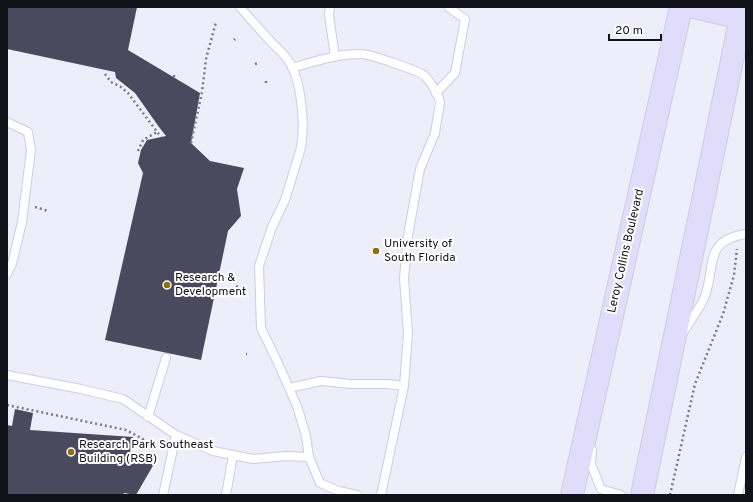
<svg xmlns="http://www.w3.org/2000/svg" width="753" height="502" font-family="Overpass,sans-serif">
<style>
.built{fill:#eeedfa}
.building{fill:#4b495d}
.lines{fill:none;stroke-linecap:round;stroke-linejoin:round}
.lane-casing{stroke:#cdcce4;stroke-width:10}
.secondary-casing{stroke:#cdcce4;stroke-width:24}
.path{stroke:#7a7a81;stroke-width:2.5;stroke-dasharray:2 3;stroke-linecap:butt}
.lane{stroke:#fff;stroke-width:8}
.secondary{stroke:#e0dcf9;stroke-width:22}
.poi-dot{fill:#8d6f12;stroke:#fff;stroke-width:1.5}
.labels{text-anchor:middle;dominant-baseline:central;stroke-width:4;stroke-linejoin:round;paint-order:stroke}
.poi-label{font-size:12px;fill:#12121a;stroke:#fff;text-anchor:start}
.street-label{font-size:12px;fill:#12121a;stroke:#fff}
</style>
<rect width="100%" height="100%" fill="#f9f9fe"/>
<path class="built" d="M 7,7 L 746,7 L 746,495 L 7,495 Z"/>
<path class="building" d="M 7,7 L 137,7 L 128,50 L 200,93 L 191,143 L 210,161 L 244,168 L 237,189 L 241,216 L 228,231 L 201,360 L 105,340 L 143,173 L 138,163 L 141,150 L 147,140 L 166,136 L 159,127 L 135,93 L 116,78 L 115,72 L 7,49 Z
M 15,409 L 33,413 L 30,430 L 133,437 L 130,452 L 158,457 L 136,495 L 124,493 L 123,495 L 7,495 L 7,425 L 12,426 Z"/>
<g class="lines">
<defs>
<path id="lane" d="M 240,7 C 251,20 262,32 273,44 C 278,49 284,54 288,60 C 302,80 305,125 301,148 L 285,200 L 272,227 L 259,266 L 261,328 L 277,361 L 297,406 L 306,436 L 309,457 L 320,483 L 339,491 L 357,495
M 330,7 L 329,15 L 335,57
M 436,93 L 455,73 L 465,19 L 448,7
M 7,122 L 28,132 L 31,150 L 22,222 L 12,264 L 7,274
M 684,331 C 690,321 704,303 706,293 C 715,264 705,240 746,234
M 7,375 L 81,389 L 123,399 L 176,435 L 213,451 L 253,459 L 286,456 L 309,457
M 289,388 L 321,381 L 351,384 L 388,384 L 404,386 L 408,333 L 404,278 L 408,235 L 420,169 L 435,133 L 440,103 C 440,97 430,81 425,76 C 419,71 370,54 361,54 C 337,54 315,61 292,68
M 148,417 L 166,358
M 592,450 L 591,464 L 601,489 L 621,495
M 163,495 L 176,435
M 226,495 L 233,455
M 381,495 L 404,386
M 738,495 L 746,457"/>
<path id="secondary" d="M 694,7 L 746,19
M 572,495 L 681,7
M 642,495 L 741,17"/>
</defs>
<use href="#lane" class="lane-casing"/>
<use href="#secondary" class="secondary-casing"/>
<path class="path" d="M 234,40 L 235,39
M 255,64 L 258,63
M 105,74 L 111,82 L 121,87 L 128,93 L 161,137
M 174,75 L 174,77
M 266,83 L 266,81
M 191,143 L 202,92 L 206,59 L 216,22
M 138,151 L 143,140 L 157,132
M 35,207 L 48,211
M 236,286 L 238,287
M 236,294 L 238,293
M 246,354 L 247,354
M 7,405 L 126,430 L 143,439 L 140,453
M 670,495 L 695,384 L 723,314 L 734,275 L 737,249"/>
<use href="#lane" class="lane"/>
<use href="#secondary" class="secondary"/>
</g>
<g class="poi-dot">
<circle cx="376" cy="251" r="4"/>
<circle cx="167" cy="285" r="4"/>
<circle cx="71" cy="452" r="4"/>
</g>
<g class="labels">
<g class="poi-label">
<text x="384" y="244">University of<tspan x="384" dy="14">South Florida</tspan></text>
<text x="175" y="278">Research &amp;<tspan x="175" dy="14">Development</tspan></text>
<text x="79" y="445">Research Park Southeast<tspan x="79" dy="14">Building (RSB)</tspan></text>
</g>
<g class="street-label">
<text transform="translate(626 251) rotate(-77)">Leroy Collins Boulevard</text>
</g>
</g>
<rect width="753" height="502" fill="none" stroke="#12121a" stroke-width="16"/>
<path d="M609 34v6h52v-6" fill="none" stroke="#12121a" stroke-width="2"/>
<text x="615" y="34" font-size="12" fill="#12121a" stroke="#ffffff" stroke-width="3" paint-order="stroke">20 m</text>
</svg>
